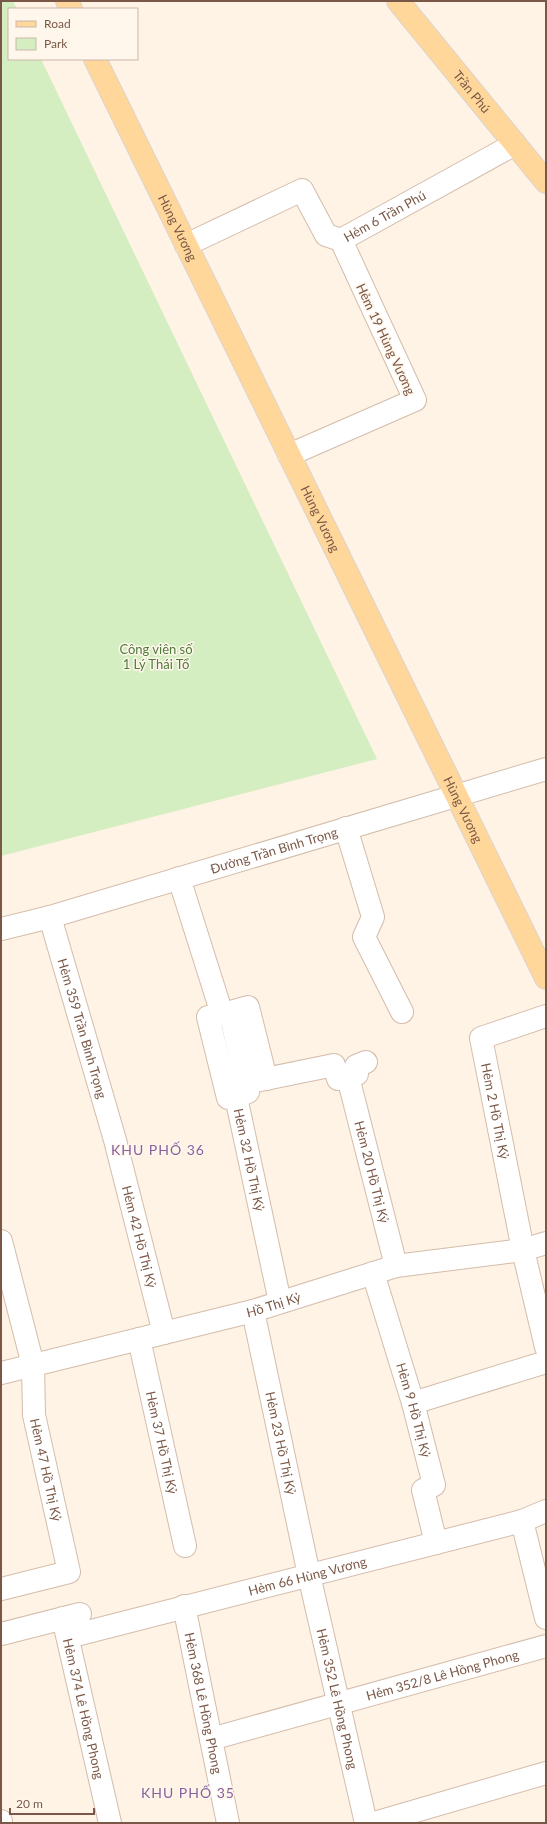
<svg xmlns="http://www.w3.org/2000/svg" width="547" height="1824" font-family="Lato,sans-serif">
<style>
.green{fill:#d4eec1}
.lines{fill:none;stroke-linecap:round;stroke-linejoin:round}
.minor-casing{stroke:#d4bcab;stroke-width:24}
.major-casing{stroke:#dcd3cf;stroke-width:24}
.minor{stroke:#fff;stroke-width:22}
.major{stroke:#ffd79a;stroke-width:22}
.labels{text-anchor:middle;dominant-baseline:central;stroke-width:3;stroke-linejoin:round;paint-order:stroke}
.street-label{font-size:13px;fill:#7a5746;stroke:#fff7ec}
.park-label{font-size:13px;fill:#4f7b3b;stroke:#fff7ec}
.neighbourhood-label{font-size:14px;letter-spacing:1px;fill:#88619e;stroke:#fff7ec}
</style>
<rect width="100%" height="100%" fill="#fef3e4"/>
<path class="green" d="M 1,1 L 13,1 L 17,9 L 9,9 L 9,59 L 41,59 L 377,759 L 1,856 Z"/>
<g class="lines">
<defs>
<g id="minor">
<path id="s1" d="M 186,245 L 302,190 L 326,235 L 341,240 L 515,144"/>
<path d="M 289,455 L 415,400 L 341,240"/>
<path d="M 346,828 L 373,917 L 364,937 L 402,1012"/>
<path d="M 179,878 L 222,1014 L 230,1012 L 248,1092 L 236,1097"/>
<path id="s2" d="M 50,917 L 115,1140 L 164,1333"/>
<path id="s3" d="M 1,929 L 50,917 L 546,769"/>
<path d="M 230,1012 L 248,1007 L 266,1079"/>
<path id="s4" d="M 222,1014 L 208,1017 L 228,1098 L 236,1097 L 280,1302"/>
<path id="s5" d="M 546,1016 L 481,1038 L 523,1250 L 546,1347"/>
<path id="s6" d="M 348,1077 L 396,1266"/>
<path d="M 246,1083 L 334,1065 L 338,1079 L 357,1074 L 356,1066 L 366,1062"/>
<path id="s7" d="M 1,1241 L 33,1365 L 34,1415 L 69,1572 L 1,1589"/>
<path id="s8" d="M 373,1273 L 413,1403 L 434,1485 L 423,1490 L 436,1543"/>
<path id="s9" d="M 253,1311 L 309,1575 L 366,1823"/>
<path id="s10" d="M 139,1339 L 185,1546"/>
<path id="s11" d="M 1,1373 L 253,1311 L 396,1266 L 523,1250 L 546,1243"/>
<path d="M 413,1403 L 546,1362"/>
<path d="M 522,1521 L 546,1618"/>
<path id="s12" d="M 184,1606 L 228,1823"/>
<path id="s13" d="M 63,1618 L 110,1823"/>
<path d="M 1,1634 L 80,1614"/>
<path id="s14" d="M 68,1637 L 522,1521 L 546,1511"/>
<path id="s15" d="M 211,1739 L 546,1646"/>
<path d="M 1,1821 L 1,1823"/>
<path d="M 374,1823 L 546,1773"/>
</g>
<g id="major">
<path d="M 67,1 L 71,9"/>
<path id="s16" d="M 398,1 L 546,182"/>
<path id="s17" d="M 95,59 L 546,978"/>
</g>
</defs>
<use href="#minor" class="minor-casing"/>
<use href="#major" class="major-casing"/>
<use href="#minor" class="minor"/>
<use href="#major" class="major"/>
</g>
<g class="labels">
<g class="street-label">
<text stroke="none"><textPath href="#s16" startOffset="117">Trần Phú</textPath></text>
<text stroke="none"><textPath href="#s1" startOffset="245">Hẻm 6 Trần Phú</textPath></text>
<text stroke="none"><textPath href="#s17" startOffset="188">Hùng Vương</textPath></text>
<text transform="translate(386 339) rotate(65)">Hẻm 19 Hùng Vương</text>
<text stroke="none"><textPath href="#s17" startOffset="512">Hùng Vương</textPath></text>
<text stroke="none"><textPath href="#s17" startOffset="836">Hùng Vương</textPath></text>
<text stroke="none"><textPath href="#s3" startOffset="284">Đường Trần Bình Trọng</textPath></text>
<text stroke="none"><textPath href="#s2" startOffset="116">Hẻm 359 Trần Bình Trọng</textPath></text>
<text stroke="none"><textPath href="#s5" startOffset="143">Hẻm 2 Hồ Thị Kỷ</textPath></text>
<text stroke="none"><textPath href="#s4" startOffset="170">Hẻm 32 Hồ Thị Kỷ</textPath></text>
<text stroke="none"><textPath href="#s6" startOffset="98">Hẻm 20 Hồ Thị Kỷ</textPath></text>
<text stroke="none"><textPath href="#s2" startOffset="332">Hẻm 42 Hồ Thị Kỷ</textPath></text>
<text stroke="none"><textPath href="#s11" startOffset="281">Hồ Thị Kỷ</textPath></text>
<text stroke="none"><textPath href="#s8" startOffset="143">Hẻm 9 Hồ Thị Kỷ</textPath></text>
<text stroke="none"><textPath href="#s10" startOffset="106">Hẻm 37 Hồ Thị Kỷ</textPath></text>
<text stroke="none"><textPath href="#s9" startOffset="135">Hẻm 23 Hồ Thị Kỷ</textPath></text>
<text stroke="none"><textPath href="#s7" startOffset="234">Hẻm 47 Hồ Thị Kỷ</textPath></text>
<text stroke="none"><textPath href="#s14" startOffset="247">Hẻm 66 Hùng Vương</textPath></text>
<text stroke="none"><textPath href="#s15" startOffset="240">Hẻm 352/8 Lê Hồng Phong</textPath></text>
<text stroke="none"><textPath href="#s9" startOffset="397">Hẻm 352 Lê Hồng Phong</textPath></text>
<text stroke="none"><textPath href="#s12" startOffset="99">Hẻm 368 Lê Hồng Phong</textPath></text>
<text stroke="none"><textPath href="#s13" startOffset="93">Hẻm 374 Lê Hồng Phong</textPath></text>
</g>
<g class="park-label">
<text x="156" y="649">Công viên số<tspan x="156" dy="15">1 Lý Thái Tổ</tspan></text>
</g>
<g class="neighbourhood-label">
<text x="158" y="1149">KHU PHỐ 36</text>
<text x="188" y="1792">KHU PHỐ 35</text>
</g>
</g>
<rect width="547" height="1824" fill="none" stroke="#7a5746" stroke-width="4"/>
<rect x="8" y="8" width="130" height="52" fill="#fff7ec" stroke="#cab7aa"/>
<rect x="16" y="21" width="20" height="6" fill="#ffd79a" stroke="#cab7aa"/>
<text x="44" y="28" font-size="12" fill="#7a5746">Road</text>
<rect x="16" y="38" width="20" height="12" fill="#d4eec1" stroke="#cab7aa"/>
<text x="44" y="48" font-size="12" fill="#7a5746">Park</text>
<path d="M10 1808v6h84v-6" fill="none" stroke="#7a5746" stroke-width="2"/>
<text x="16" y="1808" font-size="12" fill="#7a5746" stroke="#fff7ec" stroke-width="3" paint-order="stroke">20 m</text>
</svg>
